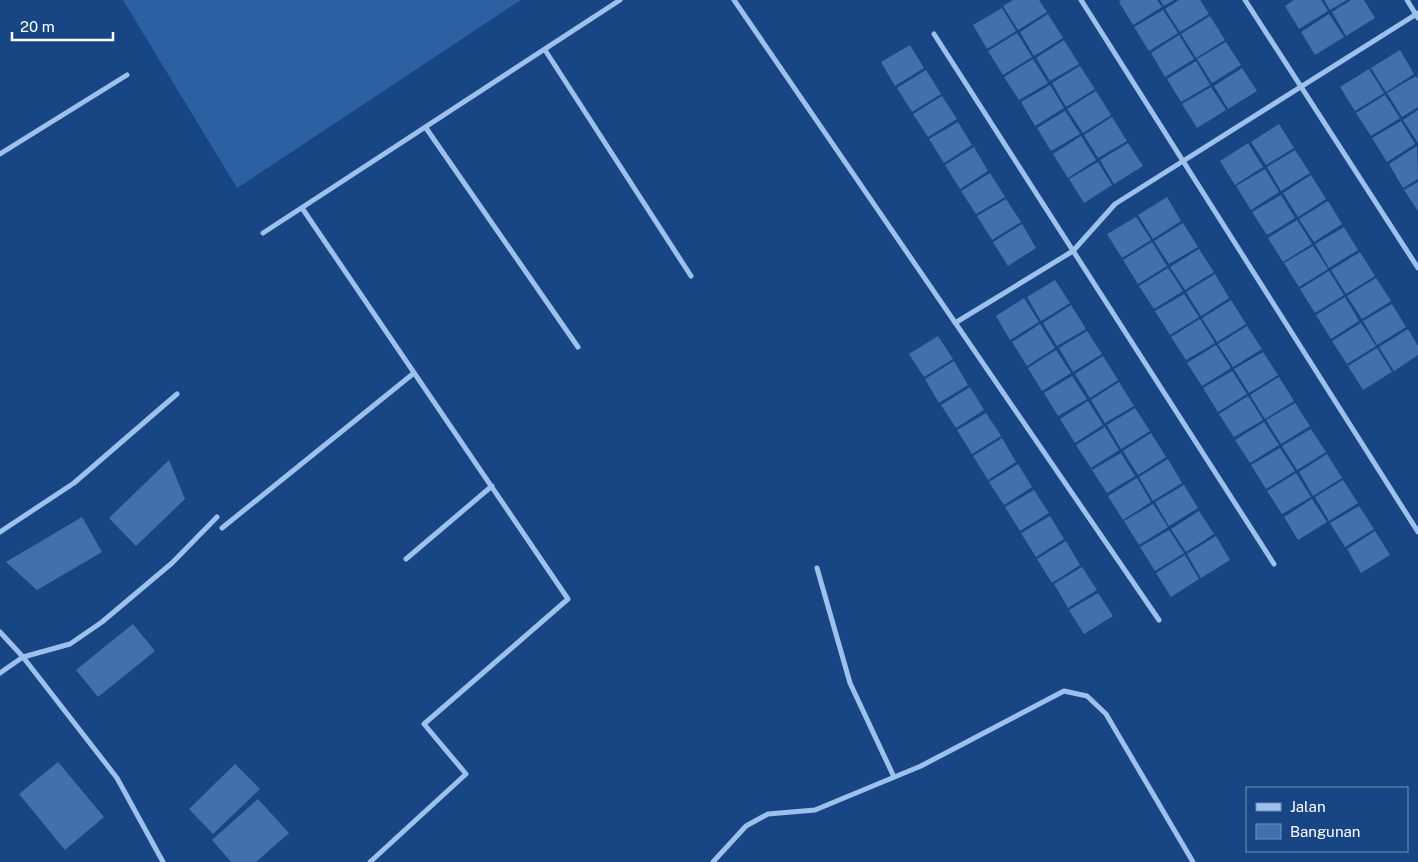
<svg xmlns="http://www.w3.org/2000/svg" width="1418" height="862" font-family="'Public Sans',sans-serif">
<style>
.garden{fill:#2b60a3}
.building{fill:#4170ad}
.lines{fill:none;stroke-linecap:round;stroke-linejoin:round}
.street{stroke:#9dc0ec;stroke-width:5}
</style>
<rect width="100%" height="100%" fill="#184684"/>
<path class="garden" d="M 123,0 L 521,0 L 237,188 Z"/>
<path class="building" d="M 1013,0 L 1039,0 L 1047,12 L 1018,30 L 1003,6 Z
M 1121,0 L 1157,0 L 1162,7 L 1133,25 L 1119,2 Z
M 1160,0 L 1174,0 L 1164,6 Z
M 1179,0 L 1200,0 L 1209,14 L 1180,32 L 1165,9 Z
M 1294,0 L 1321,0 L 1328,11 L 1299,29 L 1285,6 Z
M 1324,0 L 1347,0 L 1330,10 Z
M 1351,0 L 1364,0 L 1375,18 L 1346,36 L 1332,12 Z
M 1002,8 L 1016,31 L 987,49 L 973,25 Z
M 1163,10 L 1178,33 L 1149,51 L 1134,27 Z
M 1048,14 L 1063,38 L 1034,56 L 1020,32 Z
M 1329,14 L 1344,37 L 1315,55 L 1301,32 Z
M 1210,16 L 1225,40 L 1196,58 L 1181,34 Z
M 1017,33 L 1032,57 L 1003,75 L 988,51 Z
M 1179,35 L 1194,59 L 1165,77 L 1151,53 Z
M 1064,40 L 1079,64 L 1050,81 L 1036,58 Z
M 1226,42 L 1241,65 L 1212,83 L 1197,59 Z
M 910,45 L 924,68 L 895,86 L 881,62 Z
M 1400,50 L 1414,74 L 1386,92 L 1371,68 Z
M 1033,59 L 1048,83 L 1019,100 L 1004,77 Z
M 1196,61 L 1210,85 L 1181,102 L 1167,79 Z
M 1080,66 L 1095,89 L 1066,107 L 1052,83 Z
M 1242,68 L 1257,91 L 1228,109 L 1214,86 Z
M 1369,69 L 1384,93 L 1355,111 L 1340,87 Z
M 926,70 L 941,94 L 912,112 L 897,88 Z
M 1416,76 L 1418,79 L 1418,107 L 1402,117 L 1387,93 Z
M 1050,85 L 1064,108 L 1035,126 L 1021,102 Z
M 1211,87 L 1226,110 L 1197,128 L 1182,104 Z
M 1096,91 L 1111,115 L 1083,133 L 1067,109 Z
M 1385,95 L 1400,118 L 1371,136 L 1356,113 Z
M 942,96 L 957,119 L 928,137 L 913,114 Z
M 1418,110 L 1418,143 L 1403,120 Z
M 1065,111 L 1080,134 L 1051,151 L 1037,128 Z
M 1112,117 L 1127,141 L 1098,158 L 1084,135 Z
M 1401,121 L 1415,144 L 1387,162 L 1372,138 Z
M 958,122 L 972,145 L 944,163 L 929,139 Z
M 1279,124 L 1294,148 L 1266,165 L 1251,142 Z
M 1081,136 L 1096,160 L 1068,178 L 1053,154 Z
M 1128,143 L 1143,166 L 1114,184 L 1100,160 Z
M 1248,143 L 1263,167 L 1235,185 L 1220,161 Z
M 1417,146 L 1418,179 L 1403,188 L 1389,164 Z
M 974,147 L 988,171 L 960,189 L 945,165 Z
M 1295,150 L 1310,173 L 1281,191 L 1267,167 Z
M 1098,162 L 1112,185 L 1084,203 L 1069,179 Z
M 1265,169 L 1279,192 L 1251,210 L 1236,186 Z
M 990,173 L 1005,197 L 976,214 L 961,191 Z
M 1311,175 L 1326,199 L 1298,217 L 1283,193 Z
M 1418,182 L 1418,211 L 1404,190 Z
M 1281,195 L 1295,218 L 1267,235 L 1252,212 Z
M 1167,197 L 1181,221 L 1153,239 L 1138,215 Z
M 1006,199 L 1021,222 L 992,240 L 977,216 Z
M 1328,201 L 1342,224 L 1314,242 L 1299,219 Z
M 1136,217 L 1151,240 L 1122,258 L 1107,234 Z
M 1297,220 L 1312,244 L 1283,262 L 1268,238 Z
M 1183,223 L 1198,247 L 1169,264 L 1154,241 Z
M 1022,224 L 1036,248 L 1008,266 L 993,242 Z
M 1344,227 L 1358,250 L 1329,268 L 1315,244 Z
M 1152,242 L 1167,266 L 1138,284 L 1123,260 Z
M 1313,246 L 1328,269 L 1299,287 L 1284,263 Z
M 1199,249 L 1214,272 L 1185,290 L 1170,267 Z
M 1360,252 L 1375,276 L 1346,294 L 1331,270 Z
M 1168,268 L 1183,291 L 1154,309 L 1139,286 Z
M 1329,271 L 1344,295 L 1315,313 L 1300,289 Z
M 1215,274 L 1229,298 L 1201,316 L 1186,292 Z
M 1376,278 L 1391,301 L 1362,319 L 1347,296 Z
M 1055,280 L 1070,303 L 1041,321 L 1027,297 Z
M 1184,294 L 1199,317 L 1170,335 L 1155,311 Z
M 1345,297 L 1359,321 L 1331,339 L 1316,315 Z
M 1024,298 L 1039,322 L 1010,340 L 996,316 Z
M 1231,300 L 1246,324 L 1217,342 L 1202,318 Z
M 1392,304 L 1406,327 L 1377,345 L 1363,321 Z
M 1071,305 L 1086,329 L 1057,346 L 1043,323 Z
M 1200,319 L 1215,343 L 1186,360 L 1171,337 Z
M 1361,323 L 1376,346 L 1347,364 L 1332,341 Z
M 1040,324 L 1055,348 L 1027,366 L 1012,342 Z
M 1247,326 L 1262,349 L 1233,367 L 1218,344 Z
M 1408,329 L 1418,346 L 1418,355 L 1394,371 L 1379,347 Z
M 1087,331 L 1102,354 L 1073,372 L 1059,348 Z
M 938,336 L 953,359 L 924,377 L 909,354 Z
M 1216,345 L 1231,368 L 1202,386 L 1187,363 Z
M 1377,348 L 1392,372 L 1363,390 L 1348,366 Z
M 1056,350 L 1071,373 L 1042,391 L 1028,368 Z
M 1263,352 L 1278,375 L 1249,393 L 1234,369 Z
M 1103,356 L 1118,380 L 1090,398 L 1075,374 Z
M 954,361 L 968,385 L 939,403 L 925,379 Z
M 1232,371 L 1247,394 L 1218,412 L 1203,388 Z
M 1072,376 L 1087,399 L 1058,416 L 1044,393 Z
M 1279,377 L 1294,401 L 1265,419 L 1250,395 Z
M 1119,382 L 1134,406 L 1105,423 L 1091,400 Z
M 970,387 L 984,410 L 956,428 L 941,405 Z
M 1248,396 L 1263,420 L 1234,437 L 1219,414 Z
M 1088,401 L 1103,425 L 1075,443 L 1060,419 Z
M 1295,403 L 1310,426 L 1281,444 L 1266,420 Z
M 1135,408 L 1150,431 L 1121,449 L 1107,425 Z
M 986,413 L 1001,436 L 972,454 L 957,430 Z
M 1264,422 L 1279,445 L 1250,463 L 1235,440 Z
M 1105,427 L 1119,450 L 1091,468 L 1076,445 Z
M 1311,429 L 1326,452 L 1297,470 L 1282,446 Z
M 1151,433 L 1166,457 L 1138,475 L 1123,451 Z
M 1002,438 L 1016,462 L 988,480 L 973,456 Z
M 1280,448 L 1295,471 L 1266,489 L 1251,465 Z
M 1121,453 L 1135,476 L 1107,493 L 1092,470 Z
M 1327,454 L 1342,478 L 1313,496 L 1299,472 Z
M 1168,459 L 1182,483 L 1153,501 L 1139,477 Z
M 169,460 L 185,499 L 136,546 L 109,518 Z
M 1018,464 L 1032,487 L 1004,505 L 989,482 Z
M 1296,473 L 1311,497 L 1282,514 L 1267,491 Z
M 1137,478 L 1151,502 L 1123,520 L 1108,496 Z
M 1343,480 L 1358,503 L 1329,521 L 1315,497 Z
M 1184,485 L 1198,508 L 1169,526 L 1155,502 Z
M 1034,490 L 1049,513 L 1020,531 L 1005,507 Z
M 1312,499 L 1327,522 L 1298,540 L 1284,517 Z
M 1153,504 L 1168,527 L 1139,545 L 1124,521 Z
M 1359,506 L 1374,529 L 1345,547 L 1330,523 Z
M 1199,511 L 1214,534 L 1186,552 L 1171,529 Z
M 1050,516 L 1064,539 L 1036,557 L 1021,533 Z
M 82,517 L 102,552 L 37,590 L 6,562 Z
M 1169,530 L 1184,553 L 1155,571 L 1140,547 Z
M 1375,531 L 1390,555 L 1361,573 L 1347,549 Z
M 1216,536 L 1230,560 L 1201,578 L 1187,554 Z
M 1066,541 L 1080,565 L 1052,583 L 1037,559 Z
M 1185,555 L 1199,579 L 1171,597 L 1156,573 Z
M 1082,567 L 1097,590 L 1068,608 L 1054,584 Z
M 1098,593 L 1113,616 L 1084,634 L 1069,610 Z
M 133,624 L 155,651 L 98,697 L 76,670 Z
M 58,762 L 104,817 L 65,850 L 19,794 Z
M 235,764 L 260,789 L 213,834 L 189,809 Z
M 258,799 L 289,833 L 256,862 L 231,862 L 212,840 Z"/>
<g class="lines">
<path class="street" d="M 734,0 L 1159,620
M 1081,0 L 1418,532
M 1245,0 L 1418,268
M 1407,0 L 1418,18
M 934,34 L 1274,564
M 545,50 L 691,276
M 426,128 L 578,347
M 0,154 L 127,75
M 302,208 L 568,599 L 424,724 L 466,774 L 370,862
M 263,233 L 620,0
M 955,323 L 1073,251 L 1115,204 L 1418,13
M 222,528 L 414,373
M 0,532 L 74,483 L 177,394
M 406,559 L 492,486
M 817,568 L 850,683 L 894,777
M 0,632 L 23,657 L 70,644 L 102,622 L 172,563 L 217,517
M 0,673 L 23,657 L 117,778 L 163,862
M 713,862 L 746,826 L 768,814 L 815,810 L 921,766 L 1064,691 L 1087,696 L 1106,714 L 1193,862"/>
</g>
<rect x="1246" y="787" width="162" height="65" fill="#184684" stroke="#7490b5"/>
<rect x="1256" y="803" width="25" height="8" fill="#9dc0ec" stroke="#7490b5"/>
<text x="1290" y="812" font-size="15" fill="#ffffff">Jalan</text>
<rect x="1256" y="824" width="25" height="15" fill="#4170ad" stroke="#7490b5"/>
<text x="1290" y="837" font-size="15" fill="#ffffff">Bangunan</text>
<path d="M12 32v8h101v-8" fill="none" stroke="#ffffff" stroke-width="2.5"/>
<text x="20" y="32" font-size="15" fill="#ffffff" stroke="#184684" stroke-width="4" paint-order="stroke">20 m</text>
</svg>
